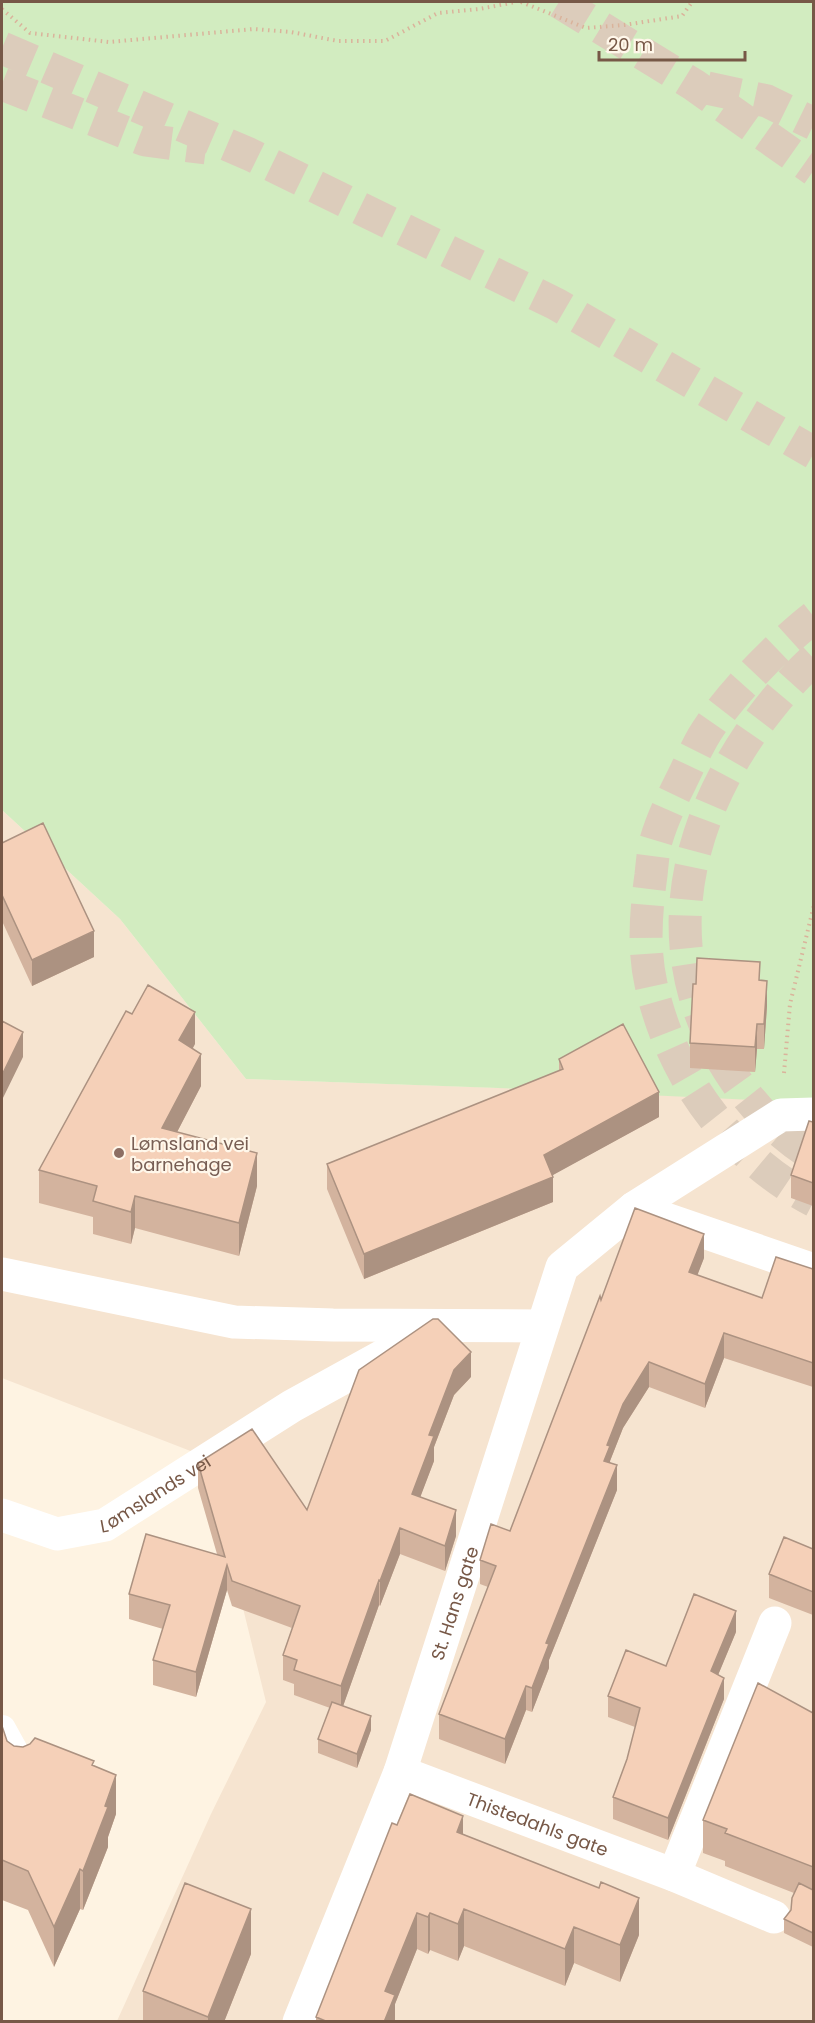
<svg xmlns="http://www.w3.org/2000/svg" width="815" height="2023" font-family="Poppins,sans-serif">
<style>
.residential{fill:#f6e4d0}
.green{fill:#d2ecc0}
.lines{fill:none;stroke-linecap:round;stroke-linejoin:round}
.trunk-tunnel{stroke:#dcccbb;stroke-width:33;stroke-dasharray:33 16;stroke-linecap:butt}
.path{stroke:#dab39b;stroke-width:4;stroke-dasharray:1.5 4.5;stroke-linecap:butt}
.service{stroke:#fff;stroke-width:28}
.minor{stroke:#fff;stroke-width:33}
.wall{fill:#d3b39e}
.shaded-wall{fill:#ac9281}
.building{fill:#f5d0b8;stroke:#ac9281;stroke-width:1.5}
.education-dot{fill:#8d6e63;stroke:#fff7ea;stroke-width:2}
.labels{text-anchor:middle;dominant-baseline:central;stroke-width:4.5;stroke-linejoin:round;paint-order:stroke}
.education-label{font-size:18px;fill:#785e54;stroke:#fff7ea;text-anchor:start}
.street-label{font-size:18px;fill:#775847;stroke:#fff7ea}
</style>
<rect width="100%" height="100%" fill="#fef3e2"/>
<path class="residential" d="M 2,810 L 120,919 L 246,1079 L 813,1099 L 813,2021 L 117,2021 L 211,1814 L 266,1702 L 206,1457 L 2,1378 Z"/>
<path class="green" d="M 2,2 L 813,2 L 813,1099 L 775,1101 L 498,1088 L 246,1079 L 120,919 L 2,810 Z"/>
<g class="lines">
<path class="trunk-tunnel" d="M 559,2 L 694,85 L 814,170
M 2,48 L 249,154 L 556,304 L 814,453
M 2,84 L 145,140 L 206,148
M 707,88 L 767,101 L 814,124
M 814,617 C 778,645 726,698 703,737 C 695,751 688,767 681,781 C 671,801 661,822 655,844 C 653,854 652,865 651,875 C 646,911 643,948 651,984 C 671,1076 730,1157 814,1201
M 814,659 C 791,680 772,704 754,728 C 680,833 657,956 728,1069 C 750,1104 778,1134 814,1156"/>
<path class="path" d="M 521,2 L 586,28 L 624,25 L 682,16 L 692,2
M 2,9 L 30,33 L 109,42 L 254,29 L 291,32 L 338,41 L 385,41 L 438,13 L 479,9 L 516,2
M 784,1073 L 790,1004 L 814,905"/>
<path class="service" d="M 2,1729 L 18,1758 L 20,1771"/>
<g class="minor">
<path d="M 634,1208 L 814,1270"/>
<path d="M 2,1274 L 234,1322 L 333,1325 L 542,1326"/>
<path id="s1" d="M 2,1515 L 57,1534 L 105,1525 L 292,1406 L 390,1352 L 404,1338"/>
<path id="s2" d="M 400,1772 L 674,1875 L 774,1917"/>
<path d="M 674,1875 L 775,1623"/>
<path id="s3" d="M 299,2022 L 400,1772 L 562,1267 L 634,1208 L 781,1115 L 814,1114"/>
</g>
</g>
<path class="wall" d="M 2,843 L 94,957 L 32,986 L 2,921 Z
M 760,980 L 767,1006 L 764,1049 L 757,1049 L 755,1072 L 690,1068 L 690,1043 Z
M 195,1044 L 193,1048 L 201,1086 L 177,1132 L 257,1186 L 239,1256 L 135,1228 L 131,1244 L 93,1234 L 93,1217 L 39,1203 L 39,1170 Z
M 559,1059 L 659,1117 L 552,1175 L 553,1202 L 364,1279 L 327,1189 L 327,1164 L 559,1071 Z
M 813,1122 L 813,1206 L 791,1198 L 791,1175 Z
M 704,1258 L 697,1275 L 762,1298 L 813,1269 L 813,1387 L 724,1358 L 705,1408 L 649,1387 L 623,1428 L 610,1461 L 617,1490 L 549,1660 L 549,1668 L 532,1712 L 526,1710 L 505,1764 L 439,1739 L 439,1714 L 488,1587 L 480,1584 L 480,1560 L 510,1531 L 601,1300 Z
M 471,1377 L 454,1395 L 434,1447 L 434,1461 L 420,1497 L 456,1536 L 445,1571 L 400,1554 L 380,1606 L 379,1605 L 343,1706 L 371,1730 L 357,1768 L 318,1753 L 318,1739 L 330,1708 L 294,1695 L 294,1684 L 283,1680 L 283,1655 L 292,1628 L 232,1606 L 227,1590 L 196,1697 L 153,1685 L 153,1660 L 163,1629 L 129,1619 L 129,1594 L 217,1554 L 198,1488 L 198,1463 L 307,1510 Z
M 813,1549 L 813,1615 L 769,1598 L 769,1574 Z
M 736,1632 L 718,1675 L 724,1699 L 668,1840 L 613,1819 L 613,1797 L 627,1759 L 635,1727 L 608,1717 L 608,1696 L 666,1666 Z
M 813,1713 L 813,1947 L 784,1933 L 784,1919 L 791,1910 L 794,1893 L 725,1866 L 725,1861 L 703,1853 L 703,1820 Z
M 2,1725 L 7,1741 L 14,1746 L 94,1766 L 116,1814 L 108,1837 L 108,1847 L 83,1910 L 80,1909 L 54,1967 L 28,1910 L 2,1900 Z
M 397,1825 L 463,1834 L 639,1935 L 620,1982 L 574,1963 L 565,1986 L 464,1946 L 458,1961 L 430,1950 L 428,1954 L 417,1949 L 395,2004 L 395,2022 L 316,2022 L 316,2017 Z
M 251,1954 L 224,2022 L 143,2022 L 143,1991 Z"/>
<path class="shaded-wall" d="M 94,931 L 94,957 L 32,986 L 32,960 Z
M 767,981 L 767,1006 L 764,1049 L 764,1024 Z
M 195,1012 L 195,1044 L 179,1072 L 179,1040 Z
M 757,1024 L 757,1049 L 755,1072 L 755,1047 Z
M 23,1032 L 23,1057 L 2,1100 L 2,1075 Z
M 201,1054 L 201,1086 L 162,1161 L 162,1128 Z
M 659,1092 L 659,1117 L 544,1180 L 544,1155 Z
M 257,1153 L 257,1186 L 239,1256 L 239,1223 Z
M 553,1177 L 553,1202 L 364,1279 L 364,1254 Z
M 135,1196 L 135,1228 L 131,1244 L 131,1212 Z
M 704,1234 L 704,1258 L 689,1297 L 689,1272 Z
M 724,1333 L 724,1358 L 705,1408 L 705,1384 Z
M 471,1352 L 471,1377 L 454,1395 L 434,1447 L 434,1461 L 412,1519 L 412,1494 L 429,1435 L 454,1370 Z
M 649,1362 L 649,1387 L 623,1428 L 610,1461 L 610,1470 L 604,1461 L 607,1445 L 623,1404 Z
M 617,1465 L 617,1490 L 549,1660 L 549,1668 L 532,1712 L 532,1688 L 546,1643 Z
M 456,1510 L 456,1536 L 445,1571 L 445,1546 Z
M 400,1528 L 400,1554 L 380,1606 L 380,1581 Z
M 227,1565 L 227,1590 L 196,1697 L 196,1672 Z
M 379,1580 L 379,1605 L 341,1712 L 341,1686 Z
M 736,1611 L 736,1632 L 711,1692 L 711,1671 Z
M 724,1678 L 724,1699 L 668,1840 L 668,1818 Z
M 526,1686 L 526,1710 L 505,1764 L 505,1739 Z
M 371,1716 L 371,1730 L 357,1768 L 357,1754 Z
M 116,1775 L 116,1814 L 108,1837 L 108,1847 L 83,1910 L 83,1871 Z
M 463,1816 L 463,1853 L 457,1832 Z
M 80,1869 L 80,1909 L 54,1967 L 54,1927 Z
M 639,1898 L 639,1935 L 620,1982 L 620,1945 Z
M 251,1909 L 251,1954 L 224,2022 L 208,2022 L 208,2017 Z
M 464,1909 L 464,1946 L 458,1961 L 458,1924 Z
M 417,1913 L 417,1949 L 395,2004 L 395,2022 L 384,2022 L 385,1991 Z
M 430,1913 L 430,1950 L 428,1954 L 428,1917 Z
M 574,1927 L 574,1963 L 565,1986 L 565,1949 Z"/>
<path class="building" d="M 43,823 L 94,931 L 32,960 L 2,895 L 2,843 Z
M 697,958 L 760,962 L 759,980 L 767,981 L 764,1024 L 757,1024 L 755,1047 L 690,1043 L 693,984 L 696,984 Z
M 148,985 L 195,1012 L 179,1040 L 201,1054 L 162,1128 L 257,1153 L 239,1223 L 135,1196 L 131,1212 L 93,1201 L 97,1186 L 39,1170 L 126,1011 L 132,1014 Z
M 2,1021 L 23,1032 L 2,1075 Z
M 623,1024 L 659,1092 L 544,1155 L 553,1177 L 364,1254 L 327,1164 L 563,1069 L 559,1059 Z
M 809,1121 L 813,1122 L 813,1183 L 791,1175 Z
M 635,1208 L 704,1234 L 689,1272 L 762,1298 L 776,1257 L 813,1269 L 813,1363 L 724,1333 L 705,1384 L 649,1362 L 623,1404 L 607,1445 L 610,1446 L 604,1461 L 617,1465 L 546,1643 L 549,1644 L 532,1688 L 526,1686 L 505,1739 L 439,1714 L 496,1566 L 480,1560 L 491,1524 L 510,1531 L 600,1296 L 601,1300 Z
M 433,1319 L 438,1319 L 471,1352 L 454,1370 L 429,1435 L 434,1436 L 412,1494 L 456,1510 L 445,1546 L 400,1528 L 380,1581 L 379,1580 L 341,1686 L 294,1670 L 297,1660 L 283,1655 L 300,1606 L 232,1581 L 227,1565 L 196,1672 L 153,1660 L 170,1605 L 129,1594 L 146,1534 L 225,1557 L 198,1463 L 252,1429 L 307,1510 L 359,1370 Z
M 784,1537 L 813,1549 L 813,1592 L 769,1574 Z
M 694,1594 L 736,1611 L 711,1671 L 724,1678 L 668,1818 L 613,1797 L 627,1759 L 640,1708 L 608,1696 L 626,1650 L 666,1666 Z
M 758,1683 L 813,1713 L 813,1867 L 725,1833 L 727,1829 L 703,1820 Z
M 332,1702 L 371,1716 L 357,1754 L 318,1739 Z
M 2,1725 L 2,1726 L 7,1741 L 14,1746 L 23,1747 L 30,1744 L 35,1738 L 94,1761 L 92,1765 L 116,1775 L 105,1806 L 108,1807 L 83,1871 L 80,1869 L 54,1927 L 28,1871 L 2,1860 Z
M 410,1794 L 463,1816 L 457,1832 L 599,1888 L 601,1882 L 639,1898 L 620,1945 L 574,1927 L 565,1949 L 464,1909 L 458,1924 L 430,1913 L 428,1917 L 417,1913 L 385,1991 L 395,1995 L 384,2022 L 328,2022 L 316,2017 L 392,1823 L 397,1825 Z
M 185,1883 L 251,1909 L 208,2017 L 143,1991 Z
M 799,1883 L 813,1890 L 813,1933 L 784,1919 L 791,1910 L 792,1898 Z"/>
<circle class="education-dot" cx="119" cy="1153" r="6"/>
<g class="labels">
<g class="education-label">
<text x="131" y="1143">Lømsland vei<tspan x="131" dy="21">barnehage</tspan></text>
</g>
<g class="street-label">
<text stroke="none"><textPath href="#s1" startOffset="166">Lømslands vei</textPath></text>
<text stroke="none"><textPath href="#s3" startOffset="447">St. Hans gate</textPath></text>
<text stroke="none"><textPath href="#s2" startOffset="147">Thistedahls gate</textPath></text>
</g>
</g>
<rect width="815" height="2023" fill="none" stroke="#775847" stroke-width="6"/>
<path d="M599 51v9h146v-9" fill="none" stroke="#775847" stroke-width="3"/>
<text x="608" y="51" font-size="18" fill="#775847" stroke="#fff7ea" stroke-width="4.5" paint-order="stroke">20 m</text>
</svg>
